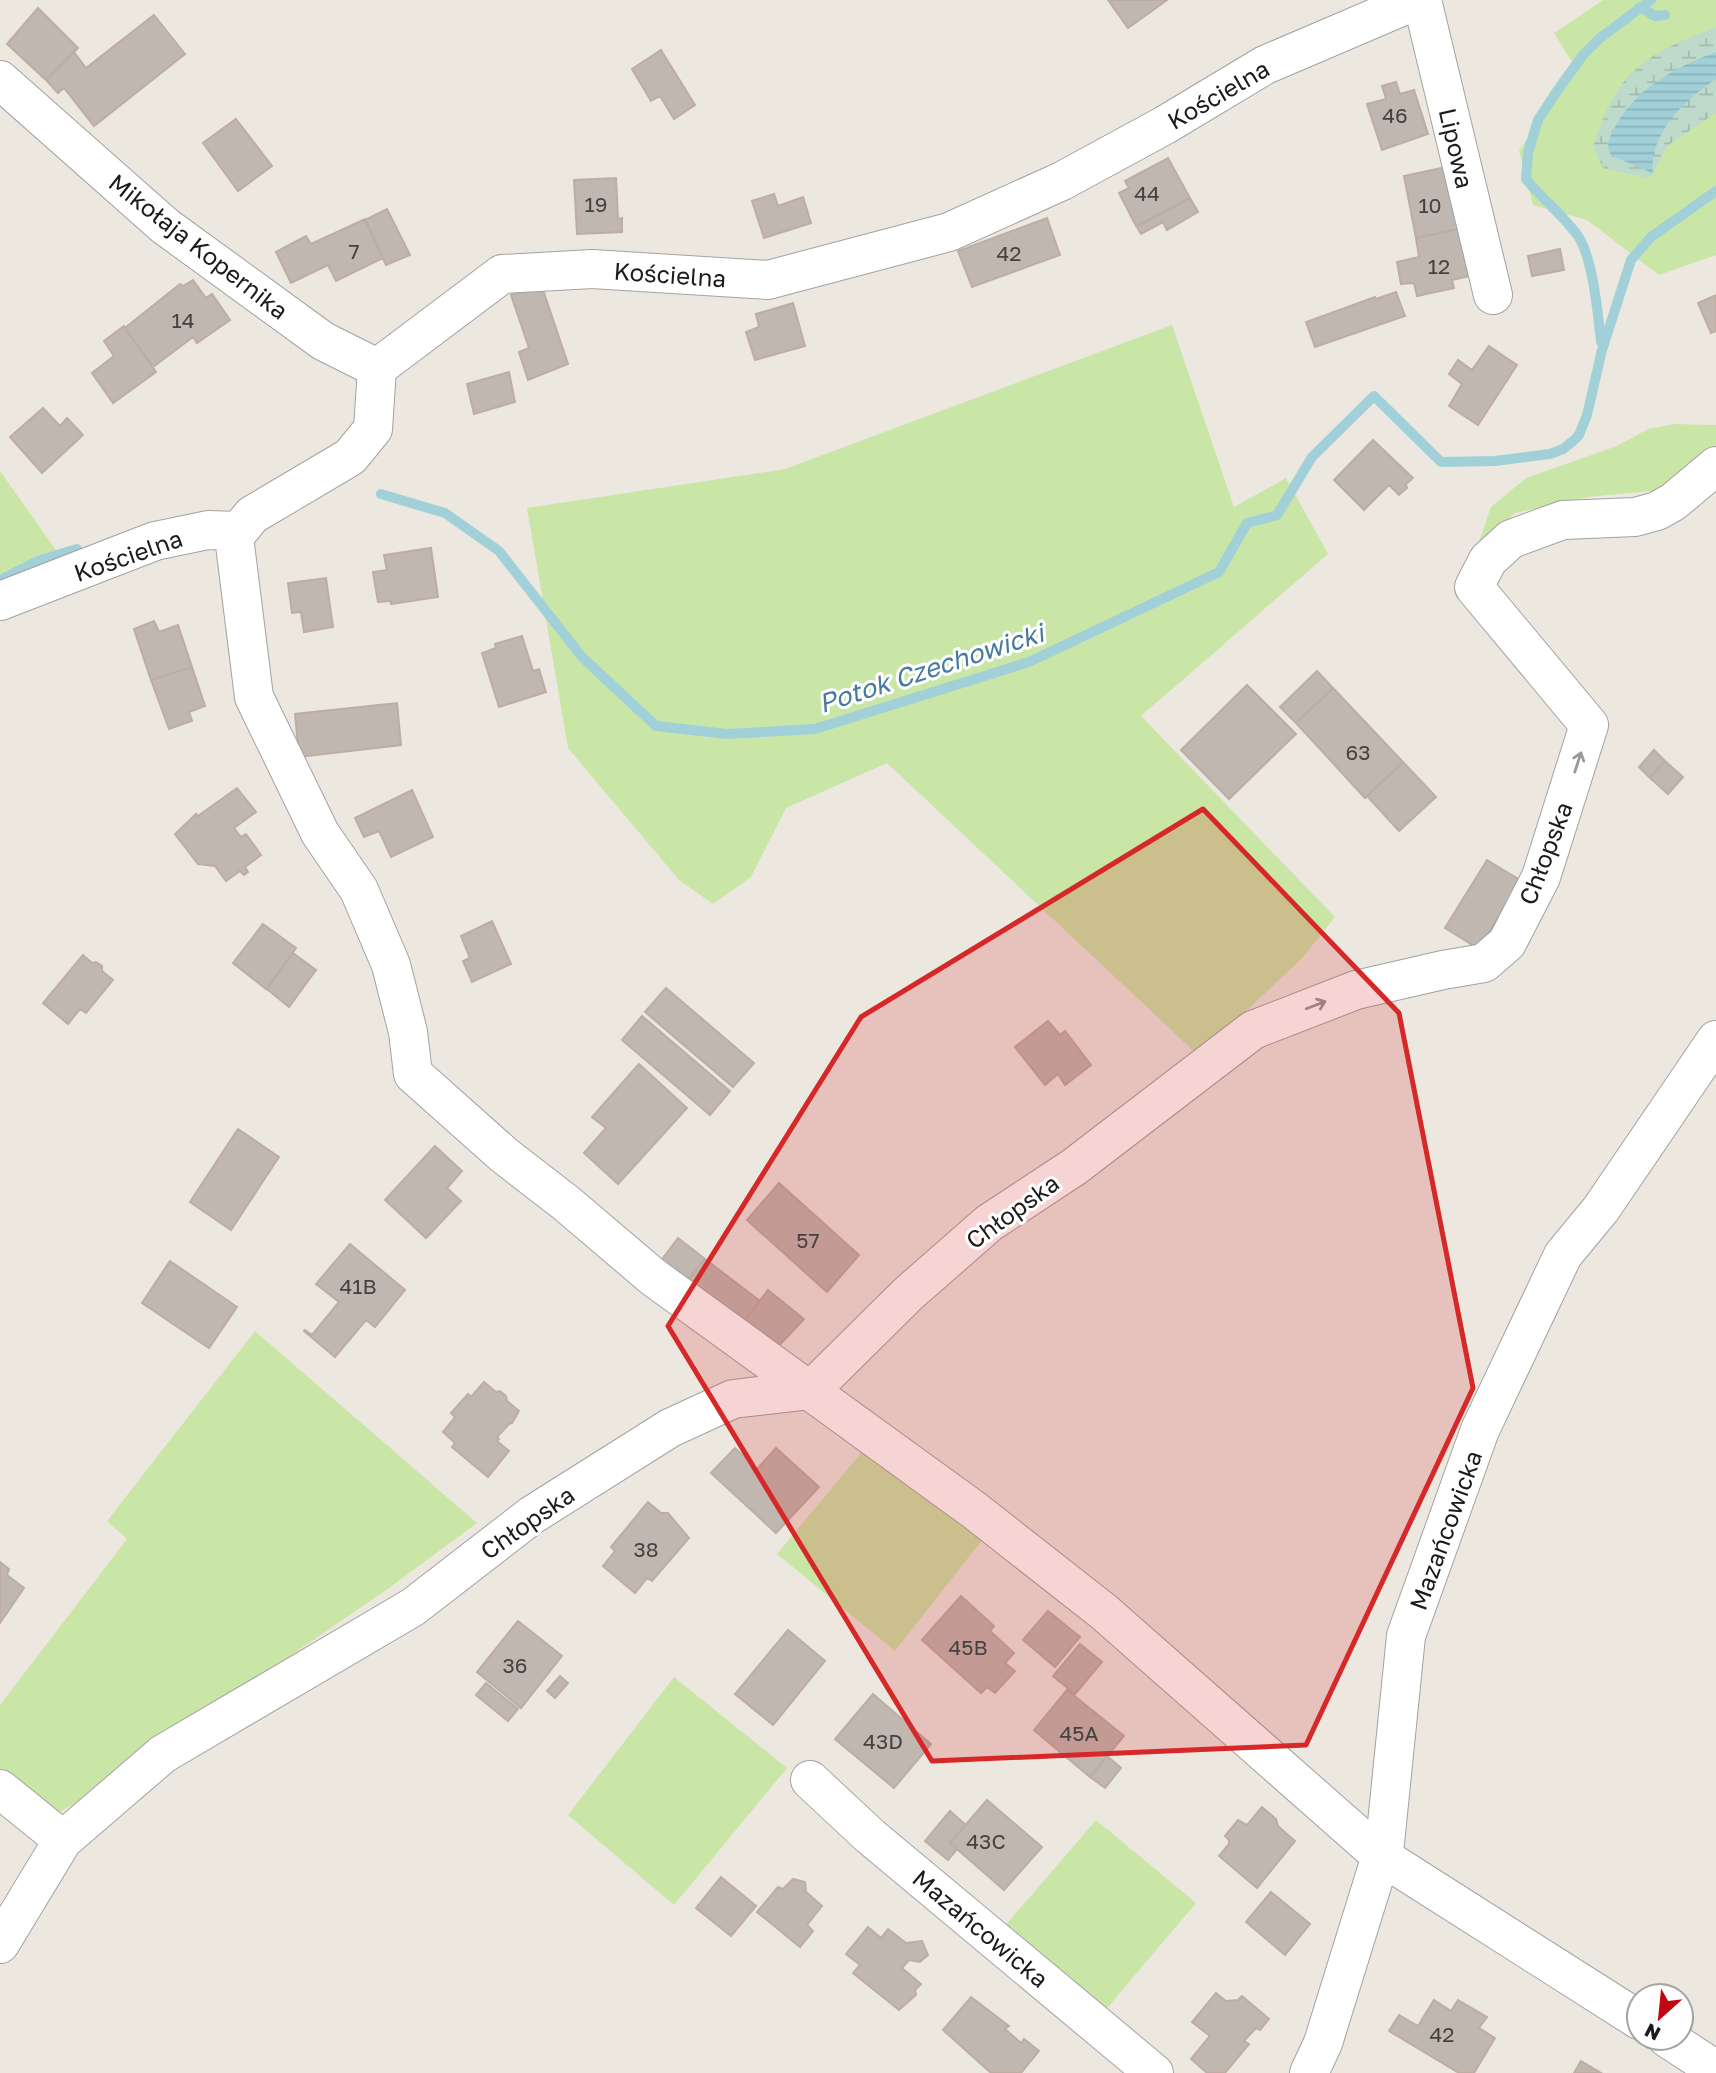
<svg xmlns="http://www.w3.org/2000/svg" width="1716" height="2073" font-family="'Golos Text',sans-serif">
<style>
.grass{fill:#c9e6a7}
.wetland{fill:url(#wetland-marsh)}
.water{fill:url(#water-rules)}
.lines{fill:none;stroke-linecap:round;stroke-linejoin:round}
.stream{stroke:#a1d0d9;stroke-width:10}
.building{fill:#c0b7b0;stroke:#bdada3;stroke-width:2}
.minor-casing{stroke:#a2a2a2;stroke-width:40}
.minor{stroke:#fff;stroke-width:38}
.oneway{stroke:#989898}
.marked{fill:#d62828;fill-opacity:0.2;stroke:#d62828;stroke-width:5;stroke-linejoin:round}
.labels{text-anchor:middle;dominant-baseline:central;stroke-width:6;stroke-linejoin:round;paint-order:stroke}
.number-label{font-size:21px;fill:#444240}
.street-label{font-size:24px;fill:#1b1b1b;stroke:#fff}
.water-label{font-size:26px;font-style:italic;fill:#48799f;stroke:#fff}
</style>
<defs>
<pattern id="wetland-marsh" width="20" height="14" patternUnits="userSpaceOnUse" patternTransform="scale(1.75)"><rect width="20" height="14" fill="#bedacb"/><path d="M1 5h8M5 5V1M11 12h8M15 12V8" fill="none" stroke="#a3baae"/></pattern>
<pattern id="water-rules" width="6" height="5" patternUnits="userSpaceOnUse" patternTransform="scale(1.75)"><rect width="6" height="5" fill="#a1d0d9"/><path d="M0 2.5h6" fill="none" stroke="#8ab2ba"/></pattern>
</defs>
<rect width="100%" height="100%" fill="#ece8e0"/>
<path class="grass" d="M 1603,0 L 1716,0 L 1716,255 L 1659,275 L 1587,220 L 1533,205 L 1519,151 L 1574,65 L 1554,33 Z
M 1172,325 L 1234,507 L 1286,478 L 1328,554 L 1141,716 L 1335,917 L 1303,957 L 1199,1056 L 887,763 L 786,808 L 751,877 L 713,904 L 679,880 L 568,748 L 527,508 L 785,469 Z
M 1674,424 L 1716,425 L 1716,450 L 1662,490 L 1588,497 L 1515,513 L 1477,548 L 1491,507 L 1526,478 L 1617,446 L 1648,429 Z
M 0,471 L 56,550 L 0,579 Z
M 255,1331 L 477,1523 L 389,1588 L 168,1740 L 103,1788 L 54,1815 L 0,1768 L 0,1705 L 127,1539 L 107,1521 Z
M 871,1441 L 990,1530 L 895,1651 L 777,1554 Z
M 674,1677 L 787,1768 L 674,1905 L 568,1815 Z
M 1096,1820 L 1196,1903 L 1097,2020 L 997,1935 Z"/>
<path class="wetland" d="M 1716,27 L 1716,113 L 1667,146 L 1653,174 L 1648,178 L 1603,168 L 1593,146 C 1600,128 1606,107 1617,91 C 1639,57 1679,41 1716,27 Z"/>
<path class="water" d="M 1716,52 L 1716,79 C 1685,100 1648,134 1653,174 C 1644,168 1613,158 1610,153 C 1606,147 1609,139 1612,133 C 1632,90 1674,68 1716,52 Z"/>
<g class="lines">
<path class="stream" d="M 1640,7 L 1655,16 L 1665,15
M 1601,342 C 1598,315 1593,258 1578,236 C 1563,215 1542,199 1526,179 L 1528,153 L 1538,120 L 1557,91 L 1583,55 L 1600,38 L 1651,0
M 381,494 L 445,513 L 499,551 L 582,657 L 656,726 L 727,734 L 815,729 L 1029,662 L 1219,572 L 1247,523 L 1277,515 L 1312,457 L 1374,396 L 1441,462 L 1495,461 L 1550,454 L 1563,449 L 1573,441 L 1579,435 L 1587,415 L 1602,350 L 1631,260 L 1651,237 L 1716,191
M 0,580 L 40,560 L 77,549"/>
</g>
<path class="building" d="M 1108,0 L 1167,0 L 1128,28 Z
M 38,8 L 78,48 L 46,80 L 7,44 Z
M 154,15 L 185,54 L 94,126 L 64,88 L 58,93 L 46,80 L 74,52 L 86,68 Z
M 661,50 L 695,105 L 674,119 L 660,96 L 651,101 L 632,69 Z
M 1396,82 L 1400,94 L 1414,90 L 1428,134 L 1382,150 L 1367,104 L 1386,99 L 1382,86 Z
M 236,119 L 272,166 L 238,191 L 203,143 Z
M 1168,158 L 1190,198 L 1136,226 L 1119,193 L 1129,188 L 1125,181 Z
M 1451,166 L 1463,228 L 1416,238 L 1404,176 Z
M 616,178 L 618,219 L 622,218 L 622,232 L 577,234 L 574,180 Z
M 774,194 L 778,206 L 803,197 L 811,223 L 764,238 L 752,201 Z
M 1190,198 L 1198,212 L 1167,230 L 1163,222 L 1141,234 L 1137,227 Z
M 387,209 L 410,255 L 386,265 L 365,220 Z
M 1047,218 L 1060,255 L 972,287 L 958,251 Z
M 365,219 L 383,258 L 336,281 L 328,265 L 291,283 L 276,252 L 306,236 L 311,244 Z
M 1463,228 L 1474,275 L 1452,280 L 1454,288 L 1417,296 L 1414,283 L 1401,284 L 1397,262 L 1419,257 L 1416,238 Z
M 1560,249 L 1564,270 L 1532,276 L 1528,256 Z
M 193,280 L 206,298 L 212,294 L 230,320 L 197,343 L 193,337 L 153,367 L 125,328 L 180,284 L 183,286 Z
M 541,284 L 568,364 L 528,380 L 519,352 L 529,348 L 511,295 Z
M 1396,292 L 1405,316 L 1315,347 L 1306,322 L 1375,297 L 1376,299 Z
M 1716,295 L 1716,331 L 1711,333 L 1698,303 Z
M 793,303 L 805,346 L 755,360 L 746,332 L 759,327 L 756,314 Z
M 124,326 L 156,372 L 113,403 L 92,373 L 114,356 L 104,341 Z
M 1489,346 L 1517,365 L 1478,425 L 1449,406 L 1462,384 L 1449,374 L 1458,360 L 1472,370 Z
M 509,372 L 515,402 L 474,414 L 467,384 Z
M 43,408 L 60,426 L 67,418 L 83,435 L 42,473 L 10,437 Z
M 1373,440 L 1413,478 L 1406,484 L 1407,488 L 1399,495 L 1389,485 L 1364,510 L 1334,480 Z
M 431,548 L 438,597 L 391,604 L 391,601 L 378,602 L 373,572 L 387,570 L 384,555 Z
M 326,578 L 333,627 L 304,632 L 301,612 L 292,613 L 288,583 Z
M 154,621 L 159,632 L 178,625 L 192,667 L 151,680 L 134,629 Z
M 522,636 L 533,671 L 539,669 L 546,692 L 499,707 L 482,653 L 496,648 L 495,644 Z
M 192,667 L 205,706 L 189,712 L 192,721 L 169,729 L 151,680 Z
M 1317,671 L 1333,688 L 1296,723 L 1280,707 Z
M 1247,685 L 1296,734 L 1229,799 L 1181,750 Z
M 1333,688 L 1403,762 L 1365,798 L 1296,723 Z
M 397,703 L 401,745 L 299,757 L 295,714 Z
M 1654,750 L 1665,761 L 1650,778 L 1639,767 Z
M 1665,761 L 1683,777 L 1668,794 L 1650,778 Z
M 1403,762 L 1436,797 L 1399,831 L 1367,796 Z
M 237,788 L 256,812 L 234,828 L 241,837 L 246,834 L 261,855 L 245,867 L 248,872 L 244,875 L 240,871 L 226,881 L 215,866 L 198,864 L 175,834 L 196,814 L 198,816 Z
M 412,790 L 433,837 L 391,857 L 379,831 L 364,837 L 355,818 Z
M 1487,860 L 1520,880 L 1479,949 L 1445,928 Z
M 492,921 L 511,964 L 472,982 L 463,961 L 470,958 L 461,936 Z
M 263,924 L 296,948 L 266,989 L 233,963 Z
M 293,953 L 316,970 L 289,1007 L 267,989 Z
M 83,955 L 92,963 L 96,962 L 102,966 L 102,971 L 113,980 L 86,1013 L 80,1009 L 68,1024 L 43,1003 Z
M 666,988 L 754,1063 L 733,1087 L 645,1012 Z
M 642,1016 L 730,1091 L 710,1115 L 622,1040 Z
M 1048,1021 L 1060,1035 L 1065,1031 L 1091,1065 L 1065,1085 L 1058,1074 L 1045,1085 L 1015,1047 Z
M 639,1064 L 687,1108 L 618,1184 L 584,1153 L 606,1128 L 592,1117 Z
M 238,1129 L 279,1157 L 231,1230 L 190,1202 Z
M 435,1146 L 462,1171 L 447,1188 L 461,1201 L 426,1238 L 385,1200 Z
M 779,1183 L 859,1255 L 827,1292 L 747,1220 Z
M 678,1238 L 705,1259 L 687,1283 L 660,1262 Z
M 350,1244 L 405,1290 L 375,1327 L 366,1320 L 335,1357 L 304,1331 L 305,1330 L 312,1335 L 339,1302 L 316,1284 Z
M 705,1259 L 760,1301 L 741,1325 L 686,1282 Z
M 170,1261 L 237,1307 L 209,1348 L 142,1303 Z
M 768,1290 L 804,1319 L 774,1351 L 741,1325 Z
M 484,1382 L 496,1392 L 500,1391 L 506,1396 L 507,1401 L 519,1411 L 512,1423 L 509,1424 L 497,1437 L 499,1439 L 497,1441 L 509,1451 L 488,1477 L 452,1447 L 455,1443 L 443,1432 L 455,1417 L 451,1413 L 468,1394 L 471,1397 Z
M 735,1448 L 757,1469 L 776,1448 L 819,1487 L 776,1533 L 711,1473 Z
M 648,1502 L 661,1513 L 668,1513 L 689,1538 L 652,1581 L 647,1578 L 635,1593 L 603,1566 L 615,1551 L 611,1547 Z
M 0,1562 L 9,1569 L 7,1575 L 24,1588 L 0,1623 Z
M 961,1596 L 994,1626 L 990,1631 L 1014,1653 L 1005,1663 L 1015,1671 L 995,1693 L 987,1687 L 981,1693 L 922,1640 Z
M 1048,1611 L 1080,1637 L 1055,1667 L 1023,1640 Z
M 518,1621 L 562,1656 L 521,1708 L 477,1672 Z
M 788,1630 L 825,1661 L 773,1725 L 735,1694 Z
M 1080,1644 L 1102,1662 L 1075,1694 L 1053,1676 Z
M 560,1676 L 568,1683 L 555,1698 L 547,1691 Z
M 486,1683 L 518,1709 L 508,1721 L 476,1695 Z
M 1067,1690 L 1124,1736 L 1090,1777 L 1034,1730 Z
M 873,1694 L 931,1744 L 894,1788 L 835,1739 Z
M 1107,1756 L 1121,1768 L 1105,1788 L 1090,1777 Z
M 987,1800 L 1042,1847 L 1004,1890 L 950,1843 Z
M 1262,1807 L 1276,1819 L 1278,1826 L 1295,1841 L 1257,1888 L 1219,1856 L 1229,1844 L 1229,1840 L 1225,1836 L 1238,1820 L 1247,1825 Z
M 950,1811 L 966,1825 L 950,1843 L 957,1849 L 948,1860 L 925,1841 Z
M 721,1877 L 756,1906 L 731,1936 L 696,1908 Z
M 793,1879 L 805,1882 L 806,1892 L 822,1906 L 807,1925 L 813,1931 L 800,1947 L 757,1912 L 778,1887 L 783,1889 Z
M 1271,1892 L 1310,1924 L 1285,1955 L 1246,1922 Z
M 868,1927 L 881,1938 L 888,1929 L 906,1943 L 922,1941 L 928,1955 L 920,1962 L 909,1960 L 902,1968 L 921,1984 L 915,1990 L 916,1995 L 899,2010 L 853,1973 L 860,1965 L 846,1954 Z
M 1216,1993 L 1226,2001 L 1238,2000 L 1242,1996 L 1269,2019 L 1260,2030 L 1256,2028 L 1244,2041 L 1249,2044 L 1225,2073 L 1207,2073 L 1191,2059 L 1210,2036 L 1192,2022 Z
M 971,1997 L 1009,2026 L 1005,2029 L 1021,2043 L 1024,2039 L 1039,2051 L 1021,2073 L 991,2073 L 943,2030 Z
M 1434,2000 L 1451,2011 L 1458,2000 L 1487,2017 L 1479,2028 L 1495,2038 L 1474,2073 L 1459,2073 L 1389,2031 L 1399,2015 L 1418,2026 Z
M 1581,2061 L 1601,2073 L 1574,2073 Z"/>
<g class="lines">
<defs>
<path id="minor" d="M 1417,0 L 1265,65 L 1165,125 L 1062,181 L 949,232 L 768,280 L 592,269 L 502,274 L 377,368 L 373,429 L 350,457 L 252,515 L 234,537 L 254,697 L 320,833 L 359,890 L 391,965 L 408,1032 L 413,1074 L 504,1155 L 566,1203 L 653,1277 L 974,1510 L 1104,1612 L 1381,1856 L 1639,2020
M 1422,0 L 1493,295
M 0,80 L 165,226 L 323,341 L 377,368
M 0,601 L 155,541 L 208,530 L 239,531
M 810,1780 L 870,1836 L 1154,2073
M 0,1789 L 63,1840
M 0,1944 L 63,1840 L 163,1754 L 413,1607 L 532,1515 L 670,1428 L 733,1399 L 811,1390 L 908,1294 L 989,1223 L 1074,1167 L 1253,1030 L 1356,990 L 1443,970 L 1484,963 L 1507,943 L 1541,877 L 1589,725 L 1474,587 L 1488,560 L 1511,539 L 1563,520 L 1635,517 L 1657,511 L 1673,502 L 1716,466
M 1667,2038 L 1716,2070
M 1309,2073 L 1323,2043 L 1385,1843 L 1406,1636 L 1480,1430 L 1563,1255 L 1601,1209 L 1716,1040"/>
</defs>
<use href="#minor" class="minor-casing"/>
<use href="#minor" class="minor"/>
</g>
<defs><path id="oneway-shaft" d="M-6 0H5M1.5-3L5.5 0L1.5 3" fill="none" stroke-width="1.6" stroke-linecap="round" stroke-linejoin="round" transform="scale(1.75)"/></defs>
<g class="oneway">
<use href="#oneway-shaft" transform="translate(1578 762) rotate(-72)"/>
<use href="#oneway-shaft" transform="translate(1316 1005) rotate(-21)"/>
</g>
<path class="marked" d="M 1203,809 L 1399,1013 L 1473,1388 L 1306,1745 L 932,1761 L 668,1326 L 861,1017 Z"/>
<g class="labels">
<g class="number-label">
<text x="1395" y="115">46</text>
<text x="1147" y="193">44</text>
<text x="596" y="204">19</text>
<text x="1430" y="205">10</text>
<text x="354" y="251">7</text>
<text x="1009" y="253">42</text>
<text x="1439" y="266">12</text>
<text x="183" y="320">14</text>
<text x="1358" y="752">63</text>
<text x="808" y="1240">57</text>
<text x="358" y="1286">41B</text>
<text x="646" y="1549">38</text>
<text x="968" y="1647">45B</text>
<text x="515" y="1665">36</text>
<text x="1079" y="1733">45A</text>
<text x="883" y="1741">43D</text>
<text x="986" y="1841">43C</text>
<text x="1442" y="2034">42</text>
</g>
<g class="street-label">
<text transform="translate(1218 94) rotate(-30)">Kościelna</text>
<text transform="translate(1457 148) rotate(77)">Lipowa</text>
<text transform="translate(199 246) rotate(38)">Mikołaja Kopernika</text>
<text transform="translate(670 274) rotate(4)">Kościelna</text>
<text transform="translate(128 555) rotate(-19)">Kościelna</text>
<text transform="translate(1545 853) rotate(-69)">Chłopska</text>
<text transform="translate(1012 1211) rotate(-36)">Chłopska</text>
<text transform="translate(527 1522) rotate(-35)">Chłopska</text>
<text transform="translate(1445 1530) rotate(-70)">Mazańcowicka</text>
<text transform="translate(981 1928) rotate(40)">Mazańcowicka</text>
</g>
<g class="water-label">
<text transform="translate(931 668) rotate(-18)">Potok Czechowicki</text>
</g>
</g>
<g transform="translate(1660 2017) rotate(207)"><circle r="33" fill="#ffffff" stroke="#a4a4a4" stroke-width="2"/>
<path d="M0-5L12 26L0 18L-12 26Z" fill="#bf0611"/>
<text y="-10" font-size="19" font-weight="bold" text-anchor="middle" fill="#1b1b1b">N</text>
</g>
</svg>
